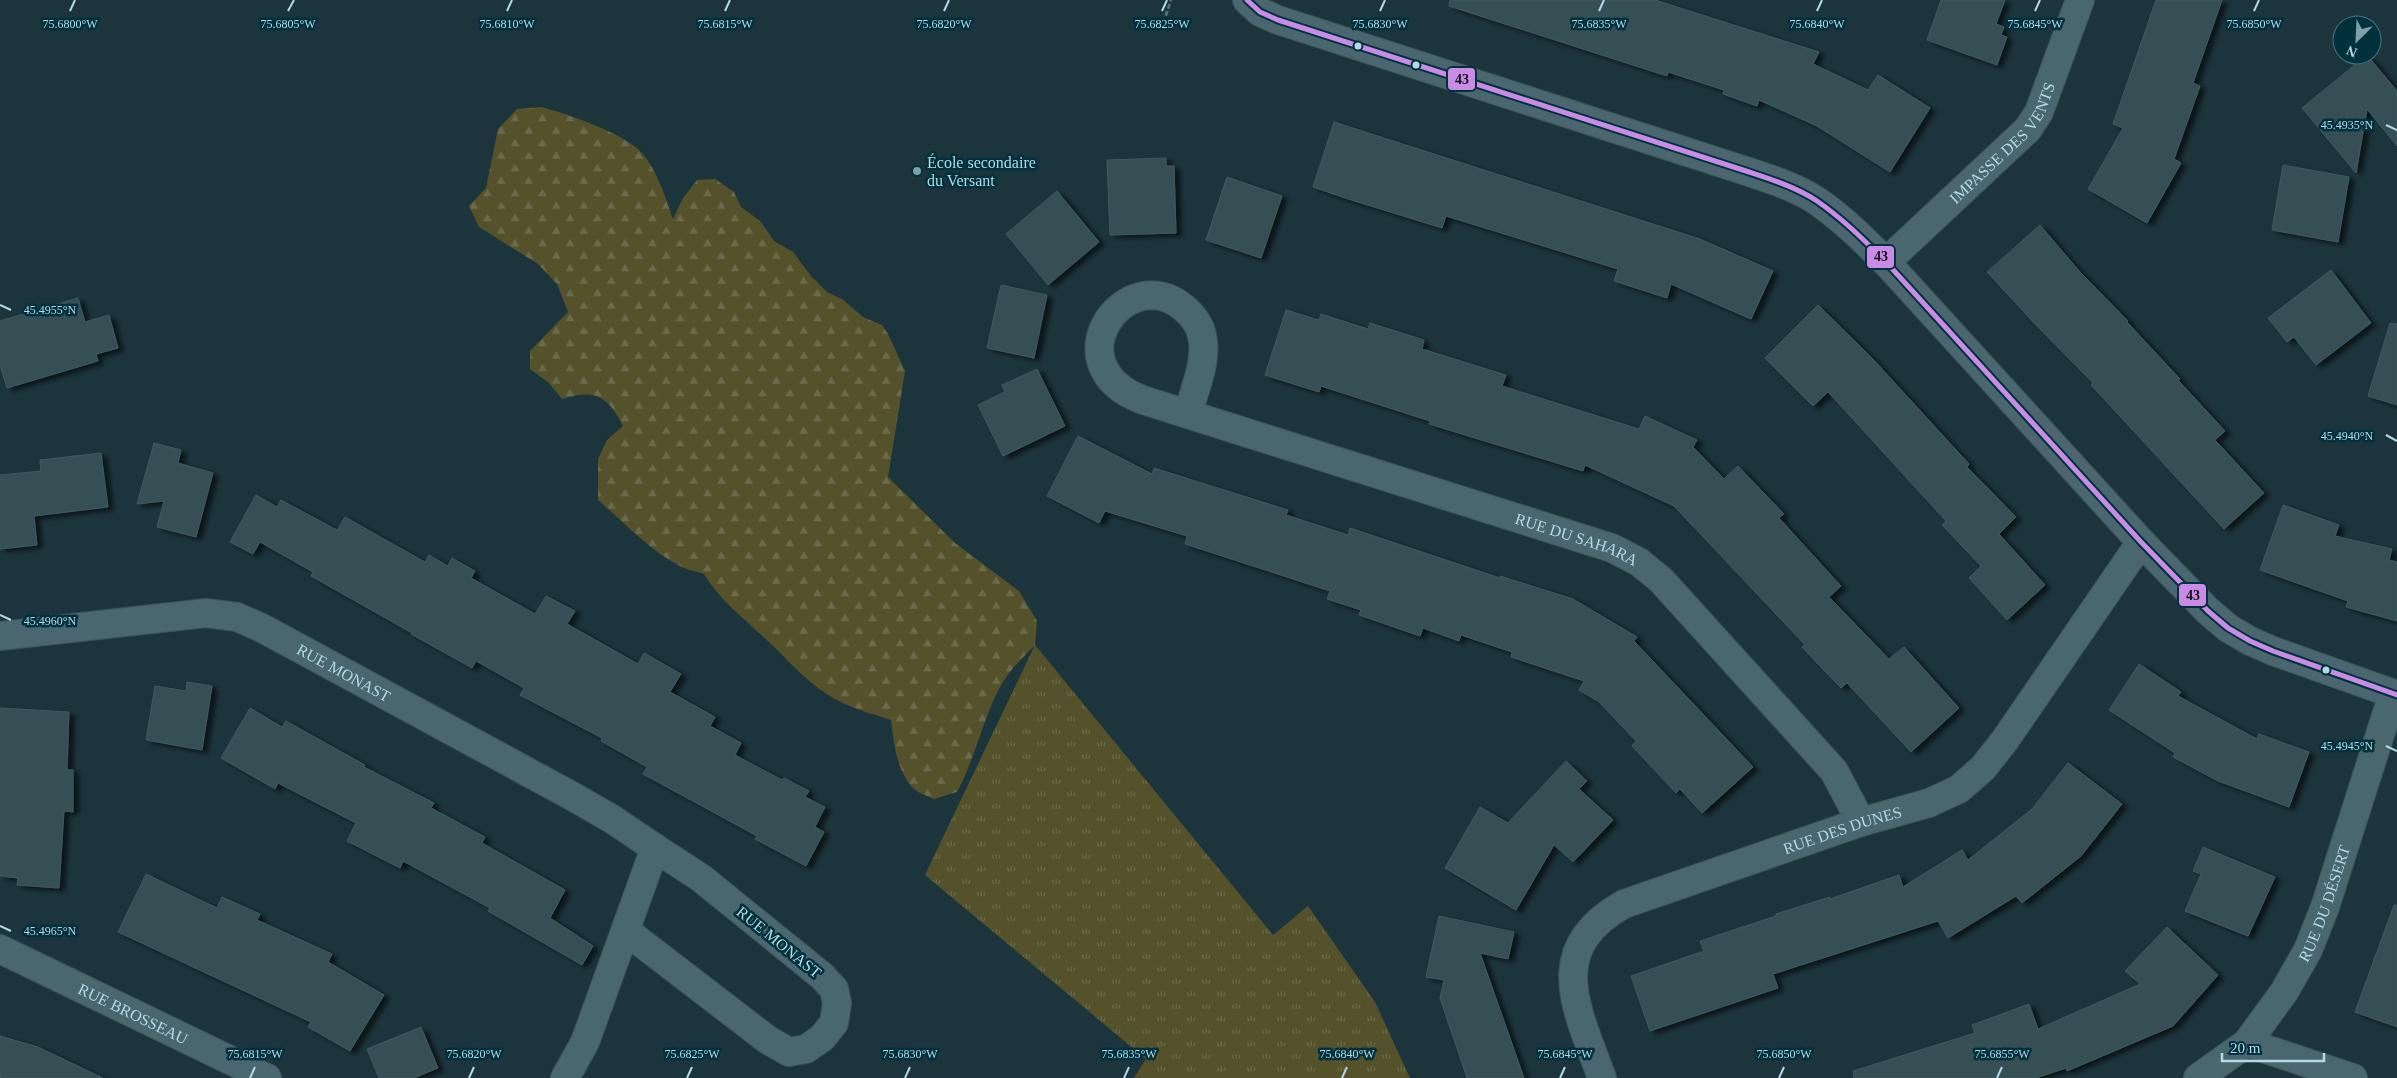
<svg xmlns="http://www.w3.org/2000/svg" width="2397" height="1078" font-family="'Times New Roman',serif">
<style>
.grass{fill:url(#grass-tufts)}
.forest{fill:url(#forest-firs)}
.building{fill:#364f54;stroke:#3d5b60;filter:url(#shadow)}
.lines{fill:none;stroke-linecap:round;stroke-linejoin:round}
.minor-casing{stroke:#3c5259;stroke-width:30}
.path{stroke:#556d74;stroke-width:3;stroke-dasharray:5 2.5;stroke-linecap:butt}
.minor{stroke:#4a666f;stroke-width:28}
.bus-1-casing{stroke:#02313e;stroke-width:9}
.bus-1{stroke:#ca8be6;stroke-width:5}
.ticks{fill:none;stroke:#b3d9e6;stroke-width:2}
.bus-dot{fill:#b3d9e6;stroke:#02313e;stroke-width:2}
.poi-dot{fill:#7ea0aa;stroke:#02313e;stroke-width:2}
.labels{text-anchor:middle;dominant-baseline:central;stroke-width:5;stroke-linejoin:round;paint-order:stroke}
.street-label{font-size:16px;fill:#b3d9e6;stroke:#02313e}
.poi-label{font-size:16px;fill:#b3d9e6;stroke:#02313e;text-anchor:start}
.ticks-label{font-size:12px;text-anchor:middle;fill:#b3d9e6;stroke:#02313e;stroke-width:5;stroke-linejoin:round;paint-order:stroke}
.line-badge{stroke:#02313e;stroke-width:2}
.pale-badge-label{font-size:14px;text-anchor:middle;font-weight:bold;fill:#111}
</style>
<defs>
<pattern id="grass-tufts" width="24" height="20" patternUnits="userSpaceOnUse" patternTransform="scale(1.25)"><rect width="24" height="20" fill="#55522b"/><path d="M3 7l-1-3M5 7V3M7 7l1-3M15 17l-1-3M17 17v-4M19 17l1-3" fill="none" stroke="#6b6a4a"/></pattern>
<pattern id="forest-firs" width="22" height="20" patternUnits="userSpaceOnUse" patternTransform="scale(1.25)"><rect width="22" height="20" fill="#55522b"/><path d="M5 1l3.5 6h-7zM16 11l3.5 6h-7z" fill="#6b6a4a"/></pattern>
<filter id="shadow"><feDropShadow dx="5.5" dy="3" stdDeviation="2.5" flood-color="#0009"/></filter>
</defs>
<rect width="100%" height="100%" fill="#1c353c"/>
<path class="grass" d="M 1035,645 L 1273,935 L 1308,906 L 1375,1002 L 1410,1078 L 1134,1078 L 1146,1059 L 925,875 Z"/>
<path class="forest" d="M 541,107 C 565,113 626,134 642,153 C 657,170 666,199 673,219 L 683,198 L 697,180 L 715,179 L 734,192 L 741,207 L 760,221 L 774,241 L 793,252 L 811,276 L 827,292 L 842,299 L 863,317 L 882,325 L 888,334 L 905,371 L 888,477 L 955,543 L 1019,591 L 1037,621 L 1035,645 C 1022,658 1009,671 1000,687 C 982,721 975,759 957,792 L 934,799 C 928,796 918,793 913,788 C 896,770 894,742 891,720 C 873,714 854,709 837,700 C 810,686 791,663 770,643 C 747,621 720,601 704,574 C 696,571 686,570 678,565 C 648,549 624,522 598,500 L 598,459 L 607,440 L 623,426 C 607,395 595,389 562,399 L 549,383 L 530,369 L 530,351 L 568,312 L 557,284 L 538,264 L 479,227 L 469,206 L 486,188 L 498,129 L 517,109 Z"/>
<path class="building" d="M 1450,0 L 1655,0 L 1819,52 L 1813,64 L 1868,90 L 1878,75 L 1930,108 L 1890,172 L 1817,126 L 1759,100 L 1757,106 L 1723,94 L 1724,90 L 1668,72 L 1667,76 L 1449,6 Z
M 1941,0 L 2005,0 L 1996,24 L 2004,27 L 2001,35 L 2007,37 L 1997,65 L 1927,40 Z
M 2156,0 L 2222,0 L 2193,83 L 2200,86 L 2174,159 L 2181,163 L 2147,223 L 2088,189 L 2123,128 L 2113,124 Z
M 2367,55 L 2397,91 L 2397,146 L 2367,109 L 2356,173 L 2302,108 Z
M 1334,122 L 1700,239 L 1773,271 L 1751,319 L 1671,284 L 1667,298 L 1614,281 L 1618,269 L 1446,216 L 1442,228 L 1345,198 L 1313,187 Z
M 1166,158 L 1166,166 L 1174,166 L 1176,233 L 1110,235 L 1107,160 Z
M 2283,165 L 2349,177 L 2338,242 L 2272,230 Z
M 1227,177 L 1282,196 L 1261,258 L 1206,240 Z
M 1057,191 L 1099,242 L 1048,285 L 1006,234 Z
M 2040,225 L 2080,272 L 2128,321 L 2127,322 L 2180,379 L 2178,380 L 2225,431 L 2215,440 L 2264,493 L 2224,529 L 2091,385 L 2093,383 L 2035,324 L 1987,272 Z
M 2331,270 L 2371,323 L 2316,365 L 2294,337 L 2287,342 L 2268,318 Z
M 1001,285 L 1047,295 L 1034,358 L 987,348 Z
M 78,298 L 85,322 L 109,315 L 118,348 L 96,354 L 98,361 L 7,388 L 0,365 L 0,321 Z
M 1818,305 L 1872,358 L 1969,464 L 1967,467 L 2016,517 L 1999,534 L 2045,585 L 2007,620 L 1969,578 L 1981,566 L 1942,525 L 1946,521 L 1828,392 L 1813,406 L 1765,358 Z
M 1286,310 L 1319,320 L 1321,314 L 1368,329 L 1370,323 L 1424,340 L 1422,349 L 1506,375 L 1502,386 L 1639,429 L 1645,416 L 1697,440 L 1693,447 L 1724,479 L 1738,466 L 1784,514 L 1779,518 L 1841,586 L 1829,597 L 1889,659 L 1904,647 L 1959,708 L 1911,752 L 1847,683 L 1841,688 L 1815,661 L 1802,647 L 1805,645 L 1674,506 L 1585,465 L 1583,471 L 1429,424 L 1430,421 L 1321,386 L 1319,392 L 1265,375 Z
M 2390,323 L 2397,324 L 2397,405 L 2368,396 Z
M 1037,369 L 1065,426 L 1003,456 L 978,405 L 1005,392 L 1002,385 Z
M 1078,436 L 1152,474 L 1154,468 L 1288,510 L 1286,515 L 1348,535 L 1350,528 L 1500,578 L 1500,576 L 1573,599 L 1637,637 L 1634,641 L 1753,767 L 1702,813 L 1680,789 L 1676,793 L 1646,761 L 1632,746 L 1636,741 L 1599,702 L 1579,690 L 1584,681 L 1511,657 L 1512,652 L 1461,635 L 1459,641 L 1423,628 L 1420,636 L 1359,615 L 1361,610 L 1327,599 L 1330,591 L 1185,544 L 1187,536 L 1105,511 L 1099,523 L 1047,496 Z
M 154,443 L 181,450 L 178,463 L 213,473 L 196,537 L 157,527 L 164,501 L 137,504 Z
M 101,453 L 108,507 L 34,516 L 37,545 L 0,549 L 0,475 L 41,471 L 40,460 Z
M 256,495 L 277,507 L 281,500 L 337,530 L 345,517 L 425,562 L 429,555 L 448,566 L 452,558 L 475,571 L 471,578 L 535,614 L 546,596 L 575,611 L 567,624 L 638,664 L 644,653 L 681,674 L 670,692 L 715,717 L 710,726 L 741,743 L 735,755 L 782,780 L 784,778 L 809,791 L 805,797 L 825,807 L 815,827 L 824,832 L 806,866 L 755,839 L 757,836 L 643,774 L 647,767 L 601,741 L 602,738 L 520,695 L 524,688 L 476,661 L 472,668 L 411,634 L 412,633 L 311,576 L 313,572 L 260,542 L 253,554 L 230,542 Z
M 2283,505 L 2339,525 L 2335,536 L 2392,549 L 2389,560 L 2397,562 L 2397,621 L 2346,607 L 2348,601 L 2260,570 Z
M 2139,664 L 2181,692 L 2178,696 L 2257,739 L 2259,734 L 2309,752 L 2289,807 L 2218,781 L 2173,757 L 2175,753 L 2109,710 Z
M 187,682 L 212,686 L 202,750 L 146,740 L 155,686 L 186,691 Z
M 0,708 L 69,712 L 67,770 L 73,770 L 73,812 L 64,811 L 59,888 L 17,885 L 18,878 L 0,876 Z
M 250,708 L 282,727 L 286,721 L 365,765 L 364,767 L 434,803 L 431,808 L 485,837 L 482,843 L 565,890 L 550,918 L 593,946 L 582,965 L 488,911 L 490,908 L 403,861 L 400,868 L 347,841 L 356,823 L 278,783 L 275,789 L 221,758 Z
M 1566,761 L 1587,781 L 1579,789 L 1613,820 L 1573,862 L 1554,845 L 1516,910 L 1445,868 L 1480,807 L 1508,823 Z
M 2068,763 L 2122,804 L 2081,856 L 2022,903 L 2016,896 L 1948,938 L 1938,921 L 1773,974 L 1778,988 L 1650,1031 L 1631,976 L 1704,951 L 1700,941 L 1776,916 L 1776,914 L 1830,897 L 1830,899 L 1899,875 L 1903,887 L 1962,850 L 1968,860 L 2032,809 Z
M 2203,847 L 2275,877 L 2248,936 L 2185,911 L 2201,874 L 2193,871 Z
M 146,874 L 217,908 L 222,897 L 260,914 L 257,920 L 332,954 L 328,962 L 384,995 L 350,1051 L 308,1027 L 311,1022 L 118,932 Z
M 2394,905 L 2397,905 L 2397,1027 L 2355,1012 Z
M 1439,916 L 1514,932 L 1508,959 L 1480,953 L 1524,1078 L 1467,1078 L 1440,998 L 1444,980 L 1426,977 Z
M 2167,927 L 2218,975 L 2173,1026 L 2067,1071 L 2066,1068 L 2036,1078 L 1854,1078 L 1853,1071 L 1975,1033 L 1972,1025 L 2029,1004 L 2038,1029 L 2140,984 L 2125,971 Z
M 421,1027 L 438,1068 L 414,1078 L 379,1078 L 367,1049 Z
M 0,1036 L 38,1047 L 103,1078 L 0,1078 Z"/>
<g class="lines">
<defs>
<g id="minor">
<path d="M 1247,0 L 1260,12 L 1278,20 L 1746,171 C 1770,179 1796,187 1817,201 C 1843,219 1864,240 1886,262 L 2141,542 L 2208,611 L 2228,628 L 2250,641 L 2273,651 L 2397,695"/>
<path id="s1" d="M 1886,262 L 2028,129 L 2039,112 L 2080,0"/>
<path id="s2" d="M 1188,414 C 1194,390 1208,360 1202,336 C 1200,324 1192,315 1184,308 C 1126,259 1050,365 1143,400 L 1612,548 L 1639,562 L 1661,580 L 1834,771 L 1861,822"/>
<path id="s3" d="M 0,636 L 206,613 L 237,617 L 262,628 L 572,796 L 612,819 L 655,848 L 585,1042 L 565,1078"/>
<path d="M 626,931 L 768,1040 L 789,1052 L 806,1049 L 822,1038 L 834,1023 L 837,1003 L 834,989 L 822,976 L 701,878 L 655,848"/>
<path id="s4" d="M 0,949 L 267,1078"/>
<path d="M 2247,1043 L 2353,1078"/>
<path id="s5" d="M 1602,1078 C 1577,1009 1543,949 1624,904 L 1861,822 L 1929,803 L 1959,789 L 1983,768 L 2005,740 L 2141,542"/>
<path id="s6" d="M 2198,1078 L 2247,1043 L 2284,992 L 2308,950 L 2325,907 L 2393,694"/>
</g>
</defs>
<use href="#minor" class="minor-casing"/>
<path class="path" d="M 1161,30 L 1171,0"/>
<use href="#minor" class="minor"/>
<defs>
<path id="bus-1" d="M 1247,0 L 1260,12 L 1278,20 L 1746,171 C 1770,179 1796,187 1817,201 C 1843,219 1864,240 1886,262 L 2141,542 L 2208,611 L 2228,628 L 2250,641 L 2273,651 L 2397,695"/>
</defs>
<use href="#bus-1" class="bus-1-casing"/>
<use href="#bus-1" class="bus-1"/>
</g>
<path class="ticks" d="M 70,11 L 75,0M 288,11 L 294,0M 507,11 L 512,0M 725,11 L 730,0M 944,11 L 949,0M 1162,11 L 1167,0M 1380,11 L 1385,0M 1599,11 L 1604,0M 1817,11 L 1822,0M 2035,11 L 2040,0M 2254,11 L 2259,0M 2386,125 L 2397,130M 0,305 L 11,310M 2386,435 L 2397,441M 0,615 L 11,620M 2386,746 L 2397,751M 0,926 L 11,931M 250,1078 L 255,1067M 469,1078 L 474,1067M 687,1078 L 692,1067M 905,1078 L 910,1067M 1124,1078 L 1129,1067M 1342,1078 L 1347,1067M 1560,1078 L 1565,1067M 1779,1078 L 1784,1067M 1997,1078 L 2002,1067"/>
<g class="bus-dot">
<circle cx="1358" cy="46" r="4.5"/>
<circle cx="1416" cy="65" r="4.5"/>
<circle cx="2326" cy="670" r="4.5"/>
</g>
<circle class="poi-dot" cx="917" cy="171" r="5"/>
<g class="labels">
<g class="street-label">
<text stroke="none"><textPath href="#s1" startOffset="168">IMPASSE DES VENTS</textPath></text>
<text stroke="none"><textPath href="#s2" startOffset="759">RUE DU SAHARA</textPath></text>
<text stroke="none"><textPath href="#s3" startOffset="359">RUE MONAST</textPath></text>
<text stroke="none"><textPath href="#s5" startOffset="430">RUE DES DUNES</textPath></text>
<text stroke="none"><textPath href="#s6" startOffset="221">RUE DU DÉSERT</textPath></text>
<text transform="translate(779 942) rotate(39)">RUE MONAST</text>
<text stroke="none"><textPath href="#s4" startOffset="148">RUE BROSSEAU</textPath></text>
</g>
<g class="poi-label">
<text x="927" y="162">École secondaire<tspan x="927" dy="18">du Versant</tspan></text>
</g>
</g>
<g class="ticks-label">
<text x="70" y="28">75.6800°W</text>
<text x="288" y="28">75.6805°W</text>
<text x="507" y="28">75.6810°W</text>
<text x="725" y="28">75.6815°W</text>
<text x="944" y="28">75.6820°W</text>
<text x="1162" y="28">75.6825°W</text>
<text x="1380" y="28">75.6830°W</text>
<text x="1599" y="28">75.6835°W</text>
<text x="1817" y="28">75.6840°W</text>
<text x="2035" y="28">75.6845°W</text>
<text x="2254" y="28">75.6850°W</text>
<text x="2347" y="129">45.4935°N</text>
<text x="50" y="314">45.4955°N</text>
<text x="2347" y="440">45.4940°N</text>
<text x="50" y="625">45.4960°N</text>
<text x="2347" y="750">45.4945°N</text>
<text x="50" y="935">45.4965°N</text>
<text x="255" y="1058">75.6815°W</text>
<text x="474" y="1058">75.6820°W</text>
<text x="692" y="1058">75.6825°W</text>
<text x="910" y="1058">75.6830°W</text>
<text x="1129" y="1058">75.6835°W</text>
<text x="1347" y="1058">75.6840°W</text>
<text x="1565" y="1058">75.6845°W</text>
<text x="1784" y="1058">75.6850°W</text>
<text x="2002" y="1058">75.6855°W</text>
</g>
<g class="line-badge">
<rect x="1447" y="67" width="29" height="24" rx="5" fill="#ca8be6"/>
<rect x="1866" y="245" width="29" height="24" rx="5" fill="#ca8be6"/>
<rect x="2178" y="583" width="29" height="24" rx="5" fill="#ca8be6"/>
</g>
<g class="pale-badge-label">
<text x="1462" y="84">43</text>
<text x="1881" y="261">43</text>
<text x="2193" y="600">43</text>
</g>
<g transform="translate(2357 40) rotate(204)"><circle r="24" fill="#02313e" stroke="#497481"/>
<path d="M0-4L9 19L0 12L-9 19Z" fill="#7ea0aa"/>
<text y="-8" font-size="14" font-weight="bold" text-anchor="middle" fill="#b3d9e6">N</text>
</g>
<path d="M2222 1053v8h102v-8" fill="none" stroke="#b3d9e6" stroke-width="2.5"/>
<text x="2230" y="1053" font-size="15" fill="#b3d9e6" stroke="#02313e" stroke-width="4" paint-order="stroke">20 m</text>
</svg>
